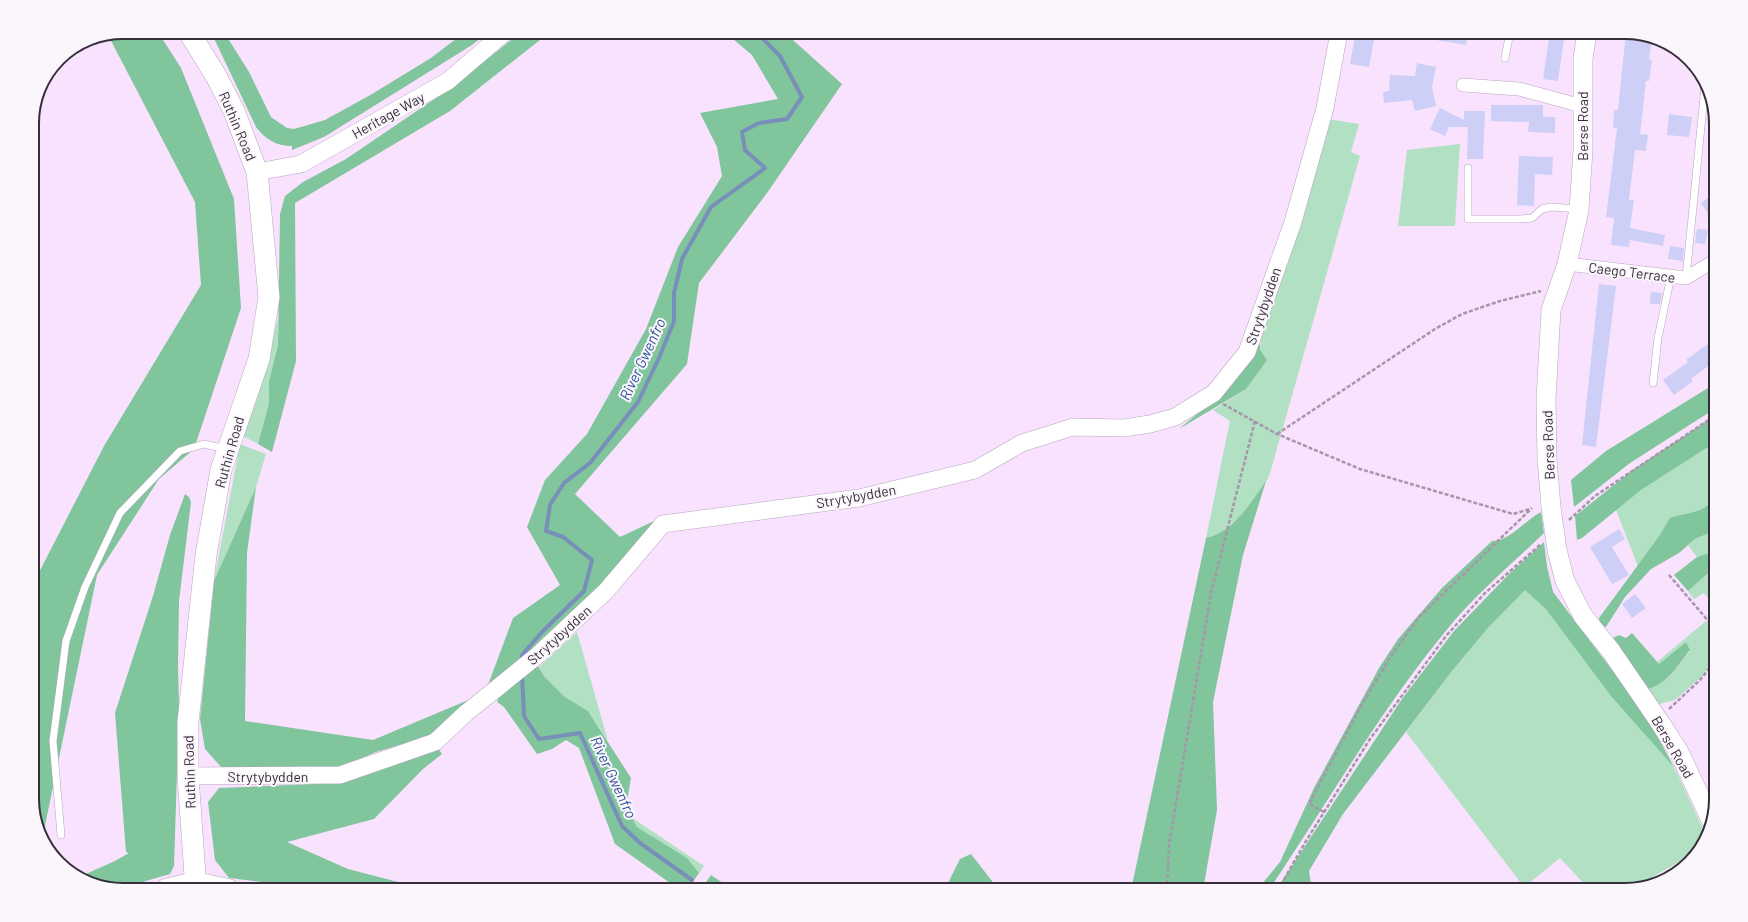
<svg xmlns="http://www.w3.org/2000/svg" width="1748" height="922" font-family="Barlow,sans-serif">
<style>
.green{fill:#b1e0c3}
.forest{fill:#80c59c}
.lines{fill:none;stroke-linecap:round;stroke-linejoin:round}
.stream{stroke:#788fba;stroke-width:4}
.building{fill:#cdcff7}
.service-casing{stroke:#b9a4bf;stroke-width:8}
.minor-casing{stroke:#b9a4bf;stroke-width:14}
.tertiary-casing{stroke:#b9a4bf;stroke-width:18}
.secondary-casing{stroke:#b9a4bf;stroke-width:20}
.primary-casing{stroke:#b9a4bf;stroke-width:22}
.trunk-casing{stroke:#b9a4bf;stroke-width:23}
.path{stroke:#a696aa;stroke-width:2.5;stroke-dasharray:4 2;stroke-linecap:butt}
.service{stroke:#fff;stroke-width:7}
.minor{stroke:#fff;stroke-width:13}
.tertiary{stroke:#fff;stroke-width:17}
.secondary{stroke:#fff;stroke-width:19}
.primary{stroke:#fff;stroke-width:21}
.trunk{stroke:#fff;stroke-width:22}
.secondary-bridge-casing{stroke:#b9a4bf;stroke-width:20;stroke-linecap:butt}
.secondary-bridge{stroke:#fff;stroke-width:19}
.labels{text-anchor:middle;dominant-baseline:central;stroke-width:4;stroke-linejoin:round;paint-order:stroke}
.street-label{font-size:14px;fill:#362e38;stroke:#fbf6fc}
.water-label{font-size:15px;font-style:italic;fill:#2b5398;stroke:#fbf6fc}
.rim{fill:none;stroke:#362e38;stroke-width:2}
</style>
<rect width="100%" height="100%" fill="#f8e2fe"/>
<path class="green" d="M 1328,119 L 1359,124 L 1351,152 L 1360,156 L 1276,452 C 1273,462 1271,473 1266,482 C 1255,502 1229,533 1206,538 L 1230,421 L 1213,410 L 1246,389 L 1260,350 L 1263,321 Z
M 1460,144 L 1455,226 L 1398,226 L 1407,150 Z
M 278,319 L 278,345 L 269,381 L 269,403 L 258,444 L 243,436 Z
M 1716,442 L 1716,518 L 1639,569 L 1616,510 L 1641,490 Z
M 240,444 L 266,454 L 256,487 L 214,581 Z
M 1716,530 L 1716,556 L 1712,552 L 1697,557 L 1688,545 L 1695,539 Z
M 1716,566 L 1716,607 L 1704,593 L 1694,599 L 1688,591 Z
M 1547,567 L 1553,592 L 1645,714 L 1678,775 L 1707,838 L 1693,854 L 1633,888 L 1625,890 L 1590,890 L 1560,858 L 1524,887 L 1406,732 L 1452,671 L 1487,629 Z
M 1706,621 L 1715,634 L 1716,658 L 1702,676 L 1675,700 L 1659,704 L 1648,689 C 1667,684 1678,665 1690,651 L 1686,642 L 1659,664 L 1657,662 Z
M 577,632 L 608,741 L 588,711 L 565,697 L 544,676 L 539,667 Z
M 631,817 L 704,866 L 699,873 L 687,858 L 637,827 Z
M 949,881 L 958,890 L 934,890 Z"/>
<path class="forest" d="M 123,32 L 158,32 L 181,68 L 234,199 L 241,308 L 194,449 L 159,479 L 97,575 L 43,835 L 32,805 L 32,586 L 104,446 L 201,285 L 195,202 L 108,35 Z
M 211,32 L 224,32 L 249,72 L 271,117 L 287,128 L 294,129 L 325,120 L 372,94 L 431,58 L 465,32 L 488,32 L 472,45 L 324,137 L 292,150 L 292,146 C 276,146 265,139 256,127 Z
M 521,32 L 550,32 L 450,111 L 295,203 L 296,361 L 272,452 L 258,444 L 269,403 L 269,381 L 278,345 L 280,214 L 285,196 L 303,182 L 346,159 L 455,85 Z
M 737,32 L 784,32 L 842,84 L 767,193 L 699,283 L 687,364 L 575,494 L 620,537 L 654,521 L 650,531 L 561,629 L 544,637 L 531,654 L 544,676 L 565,697 L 588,711 L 631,778 L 626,807 L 637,827 L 687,858 L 699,873 L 687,890 L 680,890 L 615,844 L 579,748 L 566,740 L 552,749 L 537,754 L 504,707 L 497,702 L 500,692 L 431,736 L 376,752 L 337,769 L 222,768 L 205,749 L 200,719 L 214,581 L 256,487 L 247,553 L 245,721 L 373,740 L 485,693 L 513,618 L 560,585 L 527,527 L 545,480 L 587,434 L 646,329 L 678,247 L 722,176 L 717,147 L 700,113 L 778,99 L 752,55 L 733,39 Z
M 1260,344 L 1260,350 L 1267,360 L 1246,389 L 1179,429 L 1209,404 Z
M 1716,383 L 1716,408 L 1630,463 L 1574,507 L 1571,480 L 1606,451 Z
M 1716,415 L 1716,442 L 1641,490 L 1582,538 L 1577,540 L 1575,516 L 1634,469 Z
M 1266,481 L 1243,555 L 1213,702 L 1217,810 L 1203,890 L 1131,890 L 1206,538 C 1233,532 1251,503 1266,481 Z
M 185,494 L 189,497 L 191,502 L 179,601 L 178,666 L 179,708 L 174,866 L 170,874 L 118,889 L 83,880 L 79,877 L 115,861 L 129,853 L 126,852 L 115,713 L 153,596 L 170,535 Z
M 1716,495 L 1716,530 L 1695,539 L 1679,553 L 1651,569 L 1625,597 L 1606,627 L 1600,625 L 1599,618 L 1660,535 L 1670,518 C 1685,513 1709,513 1716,495 Z
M 1541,512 L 1544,533 C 1512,564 1477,593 1449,627 C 1381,709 1328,802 1269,890 L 1257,890 L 1280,862 L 1314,788 L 1379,668 L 1398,639 L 1442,588 L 1492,541 C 1507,543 1527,519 1541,512 Z
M 1544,542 L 1547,567 L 1553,592 L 1645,714 L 1674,767 L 1611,696 L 1546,609 L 1525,590 L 1487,629 L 1452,671 L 1343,814 L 1309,871 L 1312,890 L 1276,890 L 1402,699 L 1454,631 L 1509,574 Z
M 1712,552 L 1716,556 L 1716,566 L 1688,591 L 1674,575 L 1697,557 Z
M 1632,633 L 1659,664 L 1686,642 L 1690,650 C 1678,665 1667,684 1648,689 L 1611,639 L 1619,635 L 1626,638 Z
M 437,747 L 442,754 L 423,769 L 374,819 L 287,842 L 348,869 L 429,890 L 326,890 L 229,878 L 215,860 L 208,802 L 219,788 L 338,783 Z
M 971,854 L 999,890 L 958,890 L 949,881 L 960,859 Z
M 711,875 L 733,890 L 701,890 Z"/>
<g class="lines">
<path class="stream" d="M 522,662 L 522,655 L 542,632 L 584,591 L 592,560 L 563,537 L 546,531 L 550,505 L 564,483 L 590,463 L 638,402 L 659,358 L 674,321 L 674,293 L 682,259 L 711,207 L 765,168 L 745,150 L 742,132 L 759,123 L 787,119 L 802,97 L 780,56 L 756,32
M 522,675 L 524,716 L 539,739 L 580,733 L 622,826 L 640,843 L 692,880
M 701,887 L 706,890"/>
</g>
<path class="building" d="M 1424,32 L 1468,32 L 1466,45 L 1424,38 Z
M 1550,32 L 1565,32 L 1558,81 L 1543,79 Z
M 1626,32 L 1652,38 L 1649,59 L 1652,60 L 1649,81 L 1646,81 L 1640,134 L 1648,135 L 1646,151 L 1635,150 L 1629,200 L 1634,200 L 1630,228 L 1665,235 L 1663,246 L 1630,240 L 1629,247 L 1611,245 L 1614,218 L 1606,217 L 1617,128 L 1613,128 L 1614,110 L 1618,110 Z
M 1355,36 L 1374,40 L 1369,67 L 1350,64 Z
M 1417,63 L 1436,67 L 1432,87 L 1436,106 L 1415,111 L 1412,100 L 1384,103 L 1383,92 L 1389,91 L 1390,75 L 1415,76 Z
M 1491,105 L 1543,105 L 1543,117 L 1555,117 L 1555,133 L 1528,132 L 1529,122 L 1491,121 Z
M 1440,108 L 1464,120 L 1464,111 L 1485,111 L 1483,159 L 1467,159 L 1468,127 L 1449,127 L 1445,136 L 1430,129 Z
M 1669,114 L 1692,117 L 1689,137 L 1667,135 Z
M 1519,156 L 1553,157 L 1552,175 L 1535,174 L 1534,206 L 1517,205 Z
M 1716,192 L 1716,225 L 1701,203 Z
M 1697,229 L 1708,230 L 1705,244 L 1695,243 Z
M 1670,246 L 1684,248 L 1683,261 L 1668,259 Z
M 1599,284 L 1616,286 L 1596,447 L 1582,445 Z
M 1651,292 L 1662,293 L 1660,304 L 1650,304 Z
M 1716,338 L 1716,360 L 1691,379 L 1693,381 L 1674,395 L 1663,380 L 1688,362 L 1686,360 Z
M 1619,529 L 1625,539 L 1612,547 L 1629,575 L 1612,584 L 1590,547 Z
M 1635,594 L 1646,608 L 1632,618 L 1622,604 Z"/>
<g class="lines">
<defs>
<path id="service" d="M 1505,58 L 1510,32
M 1468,168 L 1468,219 L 1520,219 L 1532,218 L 1542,209 L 1551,207 L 1579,209
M 1686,278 L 1705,86
M 1653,383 L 1658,338 L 1671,276
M 61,835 L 53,741 L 66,641 L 85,587 L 120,513 L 180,451 L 204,444 L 226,449"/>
<path id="minor" d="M 1463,85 L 1519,89 L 1582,106
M 1567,264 L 1686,278 L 1716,260"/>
<path id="tertiary" d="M 257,172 L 301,164 L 448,81 L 505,32
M 188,776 L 340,775 L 435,742 L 466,713 L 538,655 L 606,591 L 663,524 L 859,498 L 975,470 L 1022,443 L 1073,427 L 1124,428 L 1150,424 L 1175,417 L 1214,393 L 1247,352 L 1293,222 L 1325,108 L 1339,32"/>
<path id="secondary" d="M 1551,507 L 1547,459 L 1546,399 L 1551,310 L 1567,264 L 1579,210 L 1583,150 L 1583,59 L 1587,32
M 1557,550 L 1565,581 L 1583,616 L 1611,651 L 1661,724 L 1679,752 L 1711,820"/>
<path id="primary" d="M 189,32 L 216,76 L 234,111 L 257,172 L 269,297 L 259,359 L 221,470 L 206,555 L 188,722 L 188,776 L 196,890"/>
<path id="trunk" d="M 166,890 L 195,883 L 228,890"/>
</defs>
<use href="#service" class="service-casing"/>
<use href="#minor" class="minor-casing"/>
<use href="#tertiary" class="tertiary-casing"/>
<use href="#secondary" class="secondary-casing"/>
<use href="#primary" class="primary-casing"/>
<use href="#trunk" class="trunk-casing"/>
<path class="path" d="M 1223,404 L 1277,434 L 1360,469 L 1513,514 L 1530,509
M 1277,434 L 1435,329 L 1462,314 L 1500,301 L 1541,291
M 1569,520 L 1595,496 L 1716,415
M 1669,575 L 1716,630
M 1669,709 L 1700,680 L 1716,660
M 1324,812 L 1309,804 L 1362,704 L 1393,653 L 1419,617 L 1532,508
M 1167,890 L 1169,845 L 1211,593 L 1255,421
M 1278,890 L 1306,841 L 1370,739 L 1446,636 L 1485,593 L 1541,544"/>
<use href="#service" class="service"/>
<use href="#minor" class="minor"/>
<use href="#tertiary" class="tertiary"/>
<use href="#secondary" class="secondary"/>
<use href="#primary" class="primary"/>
<use href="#trunk" class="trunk"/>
<defs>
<path id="secondary-bridge" d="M 1551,507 L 1557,550"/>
</defs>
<use href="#secondary-bridge" class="secondary-bridge-casing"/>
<use href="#secondary-bridge" class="secondary-bridge"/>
</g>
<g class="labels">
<g class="street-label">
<text transform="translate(388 115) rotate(-29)">Heritage Way</text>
<text transform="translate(238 126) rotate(67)">Ruthin Road</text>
<text transform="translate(1582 126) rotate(-90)">Berse Road</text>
<text transform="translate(1632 272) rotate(7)">Caego Terrace</text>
<text transform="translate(1263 306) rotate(-71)">Strytybydden</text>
<text transform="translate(1548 445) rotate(-92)">Berse Road</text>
<text transform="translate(229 452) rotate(-74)">Ruthin Road</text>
<text transform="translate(856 496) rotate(-10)">Strytybydden</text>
<text transform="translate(559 635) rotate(-42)">Strytybydden</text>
<text transform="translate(1673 747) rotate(60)">Berse Road</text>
<text transform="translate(189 772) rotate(-92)">Ruthin Road</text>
<text x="268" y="776">Strytybydden</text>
</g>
<g class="water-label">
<text transform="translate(642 359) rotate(-65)">River Gwenfro</text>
<text transform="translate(614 777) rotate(65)">River Gwenfro</text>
</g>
</g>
<path d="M0 0H1748V922H0ZM123 39H1625A84 84 0 0 1 1709 123V799A84 84 0 0 1 1625 883H123A84 84 0 0 1 39 799V123A84 84 0 0 1 123 39Z" fill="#fbf6fc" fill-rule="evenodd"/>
<path class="rim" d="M123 39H1625A84 84 0 0 1 1709 123V799A84 84 0 0 1 1625 883H123A84 84 0 0 1 39 799V123A84 84 0 0 1 123 39Z"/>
</svg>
